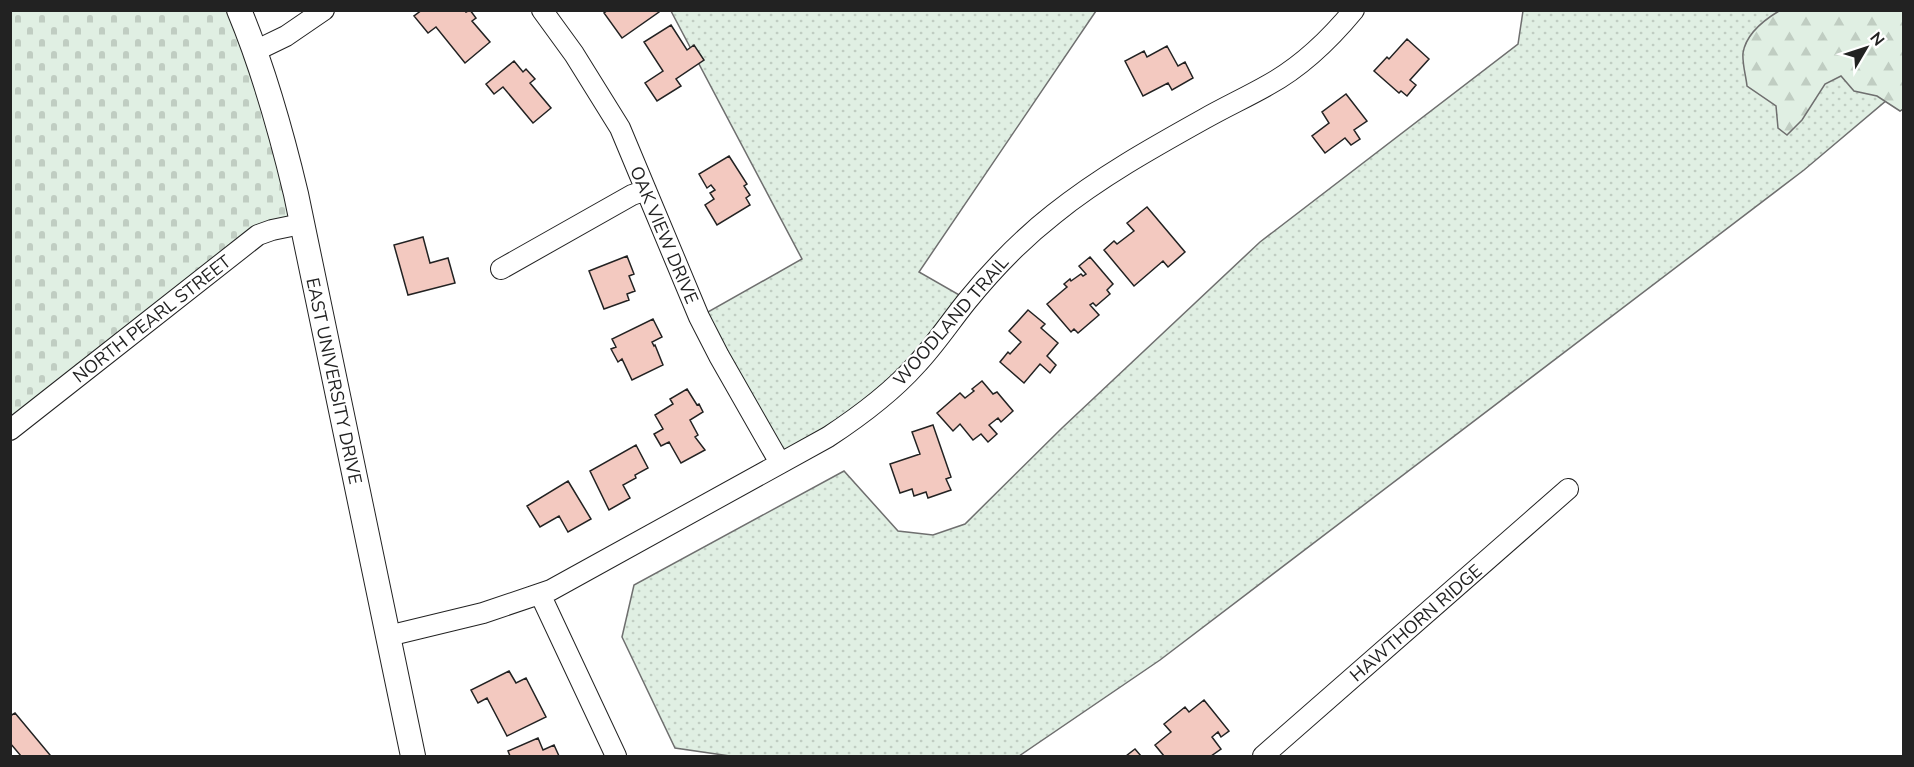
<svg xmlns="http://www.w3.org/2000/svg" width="1914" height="767" font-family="'Nunito Sans',sans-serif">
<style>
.grass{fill:url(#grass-dots);stroke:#6f6f6f;stroke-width:1.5}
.forest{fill:url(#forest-firs);stroke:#6f6f6f;stroke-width:1.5}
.cemetery{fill:url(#cemetery-stones);stroke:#6f6f6f;stroke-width:1.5}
.building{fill:#f3c9c0;stroke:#222;stroke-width:1.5}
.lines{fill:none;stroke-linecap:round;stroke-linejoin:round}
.minor-casing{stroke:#222;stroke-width:22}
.major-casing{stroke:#222;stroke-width:26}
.minor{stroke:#fff;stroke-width:20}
.major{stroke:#fff;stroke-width:24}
.labels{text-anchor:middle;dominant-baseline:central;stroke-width:4.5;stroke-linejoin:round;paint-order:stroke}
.street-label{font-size:18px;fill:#222;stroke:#fff}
</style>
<defs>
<pattern id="grass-dots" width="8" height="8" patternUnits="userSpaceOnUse" patternTransform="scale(1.5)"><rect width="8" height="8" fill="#e0efe3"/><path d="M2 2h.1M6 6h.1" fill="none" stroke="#c0cdc2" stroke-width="1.8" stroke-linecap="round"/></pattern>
<pattern id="forest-firs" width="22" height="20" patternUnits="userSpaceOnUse" patternTransform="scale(1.5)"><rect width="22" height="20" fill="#e0efe3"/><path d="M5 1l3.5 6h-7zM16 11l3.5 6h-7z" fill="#c0cdc2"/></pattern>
<pattern id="cemetery-stones" width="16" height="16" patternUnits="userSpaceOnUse" patternTransform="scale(1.5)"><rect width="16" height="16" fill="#e0efe3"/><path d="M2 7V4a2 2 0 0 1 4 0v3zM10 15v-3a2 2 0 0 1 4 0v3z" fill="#c0cdc2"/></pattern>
</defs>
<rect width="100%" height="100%" fill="#fff"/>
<path class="grass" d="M 671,11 L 1096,11 L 919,272 L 968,300 L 915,367 L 780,463 L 699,317 L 802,259 Z
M 1523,11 L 1903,11 L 1894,94 L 1804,170 L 1160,660 L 1019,756 L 730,756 L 675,748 L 622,637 L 634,585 L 844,471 L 898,531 L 933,535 L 965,524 L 1062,428 L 1260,242 L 1518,44 Z"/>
<path class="forest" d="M 1779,11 L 1903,11 L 1903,109 L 1900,111 L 1877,96 L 1854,91 L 1841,76 L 1825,84 L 1802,120 L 1787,135 L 1778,128 L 1776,106 L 1747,86 C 1746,76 1742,63 1743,53 C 1746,34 1764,20 1779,11 Z"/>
<path class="cemetery" d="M 11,11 L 239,11 L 296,194 L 286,226 L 11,430 Z"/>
<path class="building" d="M 422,10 L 464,10 L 466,12 L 470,10 L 476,18 L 472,21 L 490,42 L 465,63 L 436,27 L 428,33 L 414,16 Z
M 608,10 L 658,10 L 659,12 L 622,38 L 604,13 Z
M 671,25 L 687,50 L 694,45 L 704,60 L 676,79 L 681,86 L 657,101 L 645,83 L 663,71 L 644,42 Z
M 1407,39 L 1429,59 L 1410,80 L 1416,85 L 1407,96 L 1401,91 L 1399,93 L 1374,71 L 1387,57 L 1389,59 Z
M 1167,46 L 1178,66 L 1185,62 L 1193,78 L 1172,90 L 1168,83 L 1143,96 L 1125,61 L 1144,51 L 1147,57 Z
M 514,61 L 523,72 L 526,69 L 535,79 L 530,83 L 551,108 L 533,123 L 503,87 L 494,94 L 486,84 Z
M 1346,94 L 1367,121 L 1354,130 L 1360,139 L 1351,145 L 1345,138 L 1325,153 L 1312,136 L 1329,123 L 1322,112 Z
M 729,156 L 747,184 L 744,186 L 750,195 L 746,198 L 750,205 L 717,225 L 705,205 L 714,199 L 710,193 L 715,190 L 711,185 L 707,188 L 699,174 Z
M 1147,207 L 1185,252 L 1168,267 L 1163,261 L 1134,286 L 1104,250 L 1114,241 L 1117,244 L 1134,231 L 1127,223 Z
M 423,237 L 430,263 L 448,258 L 455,283 L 408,295 L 394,245 Z
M 627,256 L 634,274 L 629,276 L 635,291 L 627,294 L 629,300 L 604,309 L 589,271 Z
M 1090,257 L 1113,284 L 1107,290 L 1110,294 L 1096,306 L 1093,303 L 1090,305 L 1099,315 L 1078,333 L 1074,329 L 1071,332 L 1047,304 L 1067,287 L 1064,284 L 1070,279 L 1071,281 L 1081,274 L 1083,276 L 1086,274 L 1079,266 Z
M 1028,310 L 1045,324 L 1041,328 L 1058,343 L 1047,356 L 1056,365 L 1050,373 L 1040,364 L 1024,383 L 1000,362 L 1008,352 L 1010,354 L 1021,342 L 1009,331 Z
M 653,319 L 662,337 L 652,342 L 654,346 L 655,345 L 663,365 L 632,380 L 622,359 L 618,362 L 611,349 L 616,347 L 612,339 Z
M 982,381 L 993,394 L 997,392 L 1013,411 L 1001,422 L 998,418 L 989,425 L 997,434 L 988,442 L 981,434 L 973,440 L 960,424 L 953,431 L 937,413 L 960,393 L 965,398 L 974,391 L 972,389 Z
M 687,389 L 697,405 L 699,404 L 703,412 L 690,420 L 698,435 L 695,437 L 705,450 L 681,463 L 669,442 L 661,446 L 654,434 L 663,429 L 655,415 L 673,404 L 670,399 Z
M 933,425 L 951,477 L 946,479 L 951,490 L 928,498 L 926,492 L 914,496 L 912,489 L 900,493 L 890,464 L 920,454 L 912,432 Z
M 636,445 L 648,468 L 635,475 L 636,478 L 623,485 L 630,498 L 609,510 L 590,471 Z
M 568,481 L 591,519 L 568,532 L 559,516 L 540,527 L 527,506 Z
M 509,671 L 516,683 L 526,678 L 546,717 L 507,736 L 487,698 L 478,703 L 471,690 Z
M 1204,700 L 1229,731 L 1221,737 L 1218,732 L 1212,737 L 1221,749 L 1211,756 L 1164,756 L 1155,745 L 1171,732 L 1164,724 L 1185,707 L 1189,712 Z
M 15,713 L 50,755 L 48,756 L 21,756 L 10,743 L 10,716 Z
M 538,738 L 543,750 L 554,745 L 559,756 L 510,756 L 508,751 Z
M 1135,749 L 1141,756 L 1126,756 Z"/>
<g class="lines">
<defs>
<path id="minor" d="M 542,10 L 574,54 L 620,128 L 699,317 L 719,356 L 780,463
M 255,51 L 286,36 L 324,10
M 501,269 L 632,195 L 646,190
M 10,430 L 258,235 L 272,230 L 301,224
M 540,594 L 616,756
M 388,636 L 483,613 L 551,590 L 828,437 C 860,416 891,393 916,365 C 935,345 950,322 967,301 C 993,269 1022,239 1054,214 C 1100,177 1152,148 1204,119 C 1225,107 1247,97 1268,85 C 1301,67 1330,39 1354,10
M 1263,756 L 1568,489"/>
<path id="major" d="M 239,10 C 264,70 281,131 296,194 L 413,756"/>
</defs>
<use href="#minor" class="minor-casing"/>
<use href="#major" class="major-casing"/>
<use href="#minor" class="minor"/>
<use href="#major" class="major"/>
</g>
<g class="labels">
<g class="street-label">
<text transform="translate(664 235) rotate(67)">OAK VIEW DRIVE</text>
<text transform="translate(152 319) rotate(-38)">NORTH PEARL STREET</text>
<text transform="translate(951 321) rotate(-49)">WOODLAND TRAIL</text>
<text transform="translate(334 381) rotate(78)">EAST UNIVERSITY DRIVE</text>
<text transform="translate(1416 623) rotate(-41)">HAWTHORN RIDGE</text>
</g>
</g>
<rect width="1914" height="767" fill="none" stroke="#222222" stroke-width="24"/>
<g transform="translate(1866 48) rotate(51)" stroke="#ffffff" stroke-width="4.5" paint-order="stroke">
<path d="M0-4.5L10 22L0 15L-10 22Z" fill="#222222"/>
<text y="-9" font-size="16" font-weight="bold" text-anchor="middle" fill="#222222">N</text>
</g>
</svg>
